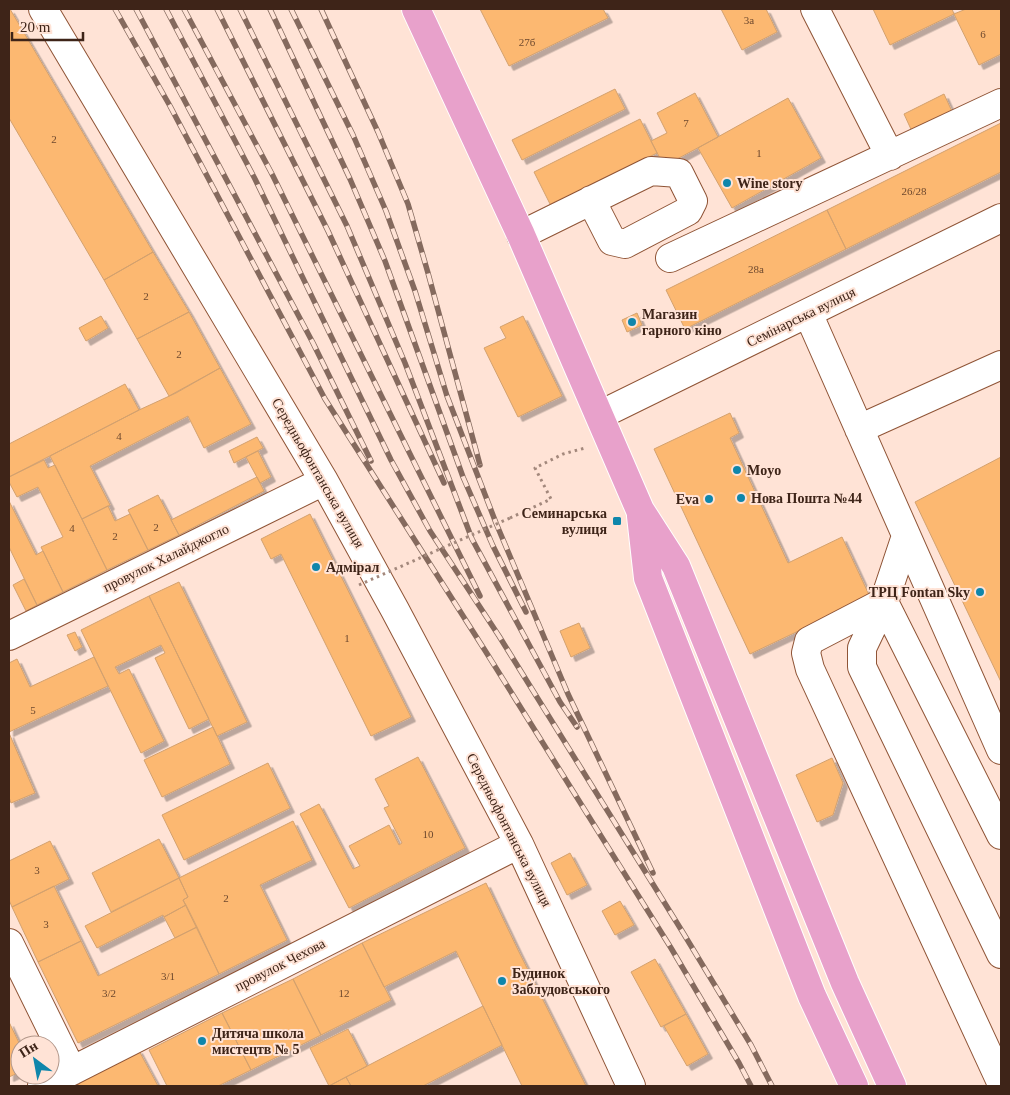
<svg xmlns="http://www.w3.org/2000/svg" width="1010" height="1095" font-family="Georgia,serif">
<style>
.building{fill:#fcb871;stroke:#d3a16e;filter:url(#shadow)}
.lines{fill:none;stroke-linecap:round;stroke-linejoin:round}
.minor-casing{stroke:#8f5436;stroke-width:30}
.major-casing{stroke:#fff;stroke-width:30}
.path{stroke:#a3887c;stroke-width:3;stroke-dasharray:2.5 4;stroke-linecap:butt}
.minor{stroke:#fff;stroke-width:28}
.major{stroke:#e8a1cb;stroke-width:28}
.rail-casing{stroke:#856a5e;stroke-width:5.5}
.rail{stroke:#ffe3d6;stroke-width:4;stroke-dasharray:11;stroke-linecap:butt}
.path-bridge{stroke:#a3887c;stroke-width:3;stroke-dasharray:2.5 4;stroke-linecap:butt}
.poi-dot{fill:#0f86ab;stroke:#ffe3d6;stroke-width:2}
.labels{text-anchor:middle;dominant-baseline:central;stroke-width:4;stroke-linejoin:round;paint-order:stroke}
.number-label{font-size:11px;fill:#6e492e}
.poi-label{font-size:14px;font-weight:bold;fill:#3e2418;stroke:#ffe3d6;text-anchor:start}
.street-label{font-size:14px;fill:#3e2418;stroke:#ffe3d6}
</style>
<defs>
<filter id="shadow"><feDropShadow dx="4.5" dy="4.5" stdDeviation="0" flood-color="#0004"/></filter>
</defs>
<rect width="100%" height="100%" fill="#ffe3d6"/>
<path class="building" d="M 9,9 L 10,9 L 153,252 L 104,280 L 9,118 Z
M 480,9 L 603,9 L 608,18 L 509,66 Z
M 721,9 L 766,9 L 777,32 L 742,50 Z
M 873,9 L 952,9 L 954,14 L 890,45 Z
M 966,9 L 1001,9 L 1001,54 L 979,65 L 954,14 Z
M 615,89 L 625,109 L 522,160 L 512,140 Z
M 695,93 L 718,137 L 664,166 L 651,141 L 667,133 L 657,113 Z
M 944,94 L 955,118 L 915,138 L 904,114 Z
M 788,98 L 821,158 L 732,208 L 698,148 Z
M 640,119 L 657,153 L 551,206 L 534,172 Z
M 1001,123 L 1001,172 L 846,249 L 827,210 Z
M 827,210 L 846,249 L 685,329 L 666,290 Z
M 153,252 L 189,312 L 137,339 L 104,280 Z
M 189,312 L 220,368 L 169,396 L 137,339 Z
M 637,313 L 642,325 L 627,332 L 622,320 Z
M 101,316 L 108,328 L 86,341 L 79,328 Z
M 523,316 L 562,396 L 518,417 L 484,348 L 506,338 L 500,327 Z
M 220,368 L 251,424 L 204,448 L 188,416 L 90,466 L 110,505 L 82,519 L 50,456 L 139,410 L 176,393 Z
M 125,384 L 139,410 L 9,477 L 9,444 Z
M 730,413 L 739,433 L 730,438 L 788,563 L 842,537 L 870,597 L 750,654 L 654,449 Z
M 257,437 L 263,448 L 234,463 L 229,451 Z
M 258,451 L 271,477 L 260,483 L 246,457 Z
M 1001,457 L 1001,682 L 915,502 Z
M 44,460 L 48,468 L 55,465 L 107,570 L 63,592 L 41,547 L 63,537 L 38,487 L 17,497 L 9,482 L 9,477 Z
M 257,477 L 264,491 L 179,535 L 171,520 Z
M 158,495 L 179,535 L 148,550 L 128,510 Z
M 9,501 L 36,555 L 43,551 L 63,592 L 37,605 L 9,547 Z
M 108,506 L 115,521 L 130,514 L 148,550 L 107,570 L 82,519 Z
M 310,514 L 411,717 L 371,736 L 281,554 L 271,559 L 261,539 Z
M 24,579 L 37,605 L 26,611 L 13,585 Z
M 179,582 L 247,722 L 217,736 L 149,596 Z
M 149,596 L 209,719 L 189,729 L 155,658 L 165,653 L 161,645 L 115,667 L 119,674 L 129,669 L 164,741 L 141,753 L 81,630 Z
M 579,623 L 590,648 L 571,657 L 560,631 Z
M 75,632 L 82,647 L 75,651 L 67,635 Z
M 94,657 L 108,686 L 9,732 L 9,663 L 17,659 L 30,687 Z
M 213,727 L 230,764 L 162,797 L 144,760 Z
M 9,733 L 35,793 L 11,803 L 9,797 Z
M 418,757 L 465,848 L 349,908 L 300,814 L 319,804 L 353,869 L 360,866 L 349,846 L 389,825 L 399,845 L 402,843 L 384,808 L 389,806 L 375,779 Z
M 832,758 L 843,783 L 833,815 L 817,822 L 796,775 Z
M 268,763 L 290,808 L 184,860 L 162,815 Z
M 293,821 L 312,860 L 260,885 L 287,940 L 219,974 L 183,900 L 188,897 L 179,878 Z
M 159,839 L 179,878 L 111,912 L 92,873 Z
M 50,841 L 69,879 L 12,907 L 9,900 L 9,861 Z
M 570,853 L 587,885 L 567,895 L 551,863 Z
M 179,878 L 188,897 L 183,900 L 186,905 L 164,917 L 163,915 L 97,948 L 85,926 Z
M 486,883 L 518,950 L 586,1086 L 522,1086 L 456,951 L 384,987 L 362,943 Z
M 54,886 L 81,941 L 38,962 L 12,907 Z
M 620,901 L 634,925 L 615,935 L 602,911 Z
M 186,905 L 197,927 L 175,938 L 164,917 Z
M 197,927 L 219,974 L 78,1043 L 38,962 L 81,941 L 98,976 Z
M 362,943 L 391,1000 L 321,1035 L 293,979 Z
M 655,959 L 686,1014 L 661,1027 L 631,972 Z
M 293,979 L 321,1035 L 251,1070 L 222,1013 Z
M 483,1006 L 502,1045 L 423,1086 L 351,1086 L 346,1077 Z
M 222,1013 L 251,1070 L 218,1086 L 167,1086 L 149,1050 Z
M 686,1014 L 708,1054 L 687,1066 L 664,1026 Z
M 9,1022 L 20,1045 L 20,1072 L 9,1077 Z
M 348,1029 L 367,1066 L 329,1086 L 310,1048 Z
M 138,1049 L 158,1086 L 69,1086 Z
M 346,1077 L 351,1086 L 328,1086 L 329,1086 Z"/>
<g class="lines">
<defs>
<path id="minor" d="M 43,9 L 324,481 L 395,610 L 519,844 L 631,1086
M 815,9 L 890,156
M 521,235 L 651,171 L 679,173 L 693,201 L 688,211 L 625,244 L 612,241 L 591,200
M 670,258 L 1001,103
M 808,313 L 1001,750
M 600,415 L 1001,218
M 859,429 L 1001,365
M 906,536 L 884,602 L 862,648 L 862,667 L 1001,954
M 884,602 L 809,641 L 806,653 L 810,669 L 1001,1082
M 884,602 L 1001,835
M 9,636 L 324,481
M 9,943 L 72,1071
M 42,1086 L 519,844"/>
<path id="major" d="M 416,9 L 521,235 L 640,510 L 676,566 L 845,983 L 892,1086
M 641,516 L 648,578 L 812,996 L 854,1086"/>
</defs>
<use href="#minor" class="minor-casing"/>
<use href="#major" class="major-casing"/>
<path class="path" d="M 510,518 L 551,499 L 535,468 L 563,454 L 585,448"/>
<use href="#minor" class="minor"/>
<use href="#major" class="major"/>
<defs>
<path id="rail" d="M 115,9 L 170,106 L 325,399 L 486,652 L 671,948 L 739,1063 L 751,1086
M 136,9 L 313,343 L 371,461
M 166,9 L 255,179 L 391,460 L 430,531 L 499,636 L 682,931 L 751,1045 L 772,1086
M 184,9 L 272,174 L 480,596
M 217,9 L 328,231 L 444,483
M 240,9 L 347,226 L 405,363 L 472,539 L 560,702 L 577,727
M 270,9 L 350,179 L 385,261 L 463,477 L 493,546 L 526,612
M 291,9 L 353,135 L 386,211 L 415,291 L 447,396 L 496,523 L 568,694 L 653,873
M 321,9 L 378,132 L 408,204 L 428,273 L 480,465"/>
</defs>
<use href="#rail" class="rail-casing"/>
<use href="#rail" class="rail"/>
<path class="path-bridge" d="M 359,585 L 510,518"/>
</g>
<g class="poi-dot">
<circle cx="727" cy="183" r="5"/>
<circle cx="632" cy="322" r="5"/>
<circle cx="737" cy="470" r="5"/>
<circle cx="741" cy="498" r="5"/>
<circle cx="709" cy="499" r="5"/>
<rect x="612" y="516" width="10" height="10" rx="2.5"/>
<circle cx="316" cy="567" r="5"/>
<circle cx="980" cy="592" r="5"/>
<circle cx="502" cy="981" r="5"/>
<circle cx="202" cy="1041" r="5"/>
</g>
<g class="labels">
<g class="number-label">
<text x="749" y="20">3а</text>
<text x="983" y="34">6</text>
<text x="527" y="42">27б</text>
<text x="686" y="123">7</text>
<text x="54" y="139">2</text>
<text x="759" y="153">1</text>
<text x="914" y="191">26/28</text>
<text x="756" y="269">28а</text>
<text x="146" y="296">2</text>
<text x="179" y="354">2</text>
<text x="119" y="436">4</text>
<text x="156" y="527">2</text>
<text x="72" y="528">4</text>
<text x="115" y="536">2</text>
<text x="347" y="638">1</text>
<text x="33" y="710">5</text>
<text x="428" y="834">10</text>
<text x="37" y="870">3</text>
<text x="226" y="898">2</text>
<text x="46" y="924">3</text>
<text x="168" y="976">3/1</text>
<text x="109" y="993">3/2</text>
<text x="344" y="993">12</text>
</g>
<g class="poi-label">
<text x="737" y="183">Wine story</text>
<text x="642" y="314">Магазин<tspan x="642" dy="16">гарного кіно</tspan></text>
<text x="747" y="470">Moyo</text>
<text x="751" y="498">Нова Пошта №44</text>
<text x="699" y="499" text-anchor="end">Eva</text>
<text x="607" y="513" text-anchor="end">Семинарська<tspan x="607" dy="16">вулиця</tspan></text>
<text x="326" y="567">Адмірал</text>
<text x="970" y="592" text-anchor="end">ТРЦ Fontan Sky</text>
<text x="512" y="973">Будинок<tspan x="512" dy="16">Заблудовського</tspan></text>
<text x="212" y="1033">Дитяча школа<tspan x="212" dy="16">мистецтв № 5</tspan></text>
</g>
<g class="street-label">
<text transform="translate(801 317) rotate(-26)">Семінарська вулиця</text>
<text transform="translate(318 473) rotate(60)">Середньофонтанська вулиця</text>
<text transform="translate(166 558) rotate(-26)">провулок Халайджогло</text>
<text transform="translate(509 830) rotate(63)">Середньофонтанська вулиця</text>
<text transform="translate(280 965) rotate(-27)">провулок Чехова</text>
</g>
</g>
<rect width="1010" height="1095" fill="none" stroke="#3e2418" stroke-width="20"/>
<g transform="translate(35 1060) rotate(328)"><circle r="24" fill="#ffe3d6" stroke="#b2978a"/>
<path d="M0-4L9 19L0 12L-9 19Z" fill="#0f86ab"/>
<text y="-8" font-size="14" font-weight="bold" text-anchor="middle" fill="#3e2418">Пн</text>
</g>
<path d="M12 32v8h71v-8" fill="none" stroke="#3e2418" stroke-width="2.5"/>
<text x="20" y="32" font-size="15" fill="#3e2418" stroke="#ffe3d6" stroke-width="4" paint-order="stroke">20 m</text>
</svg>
